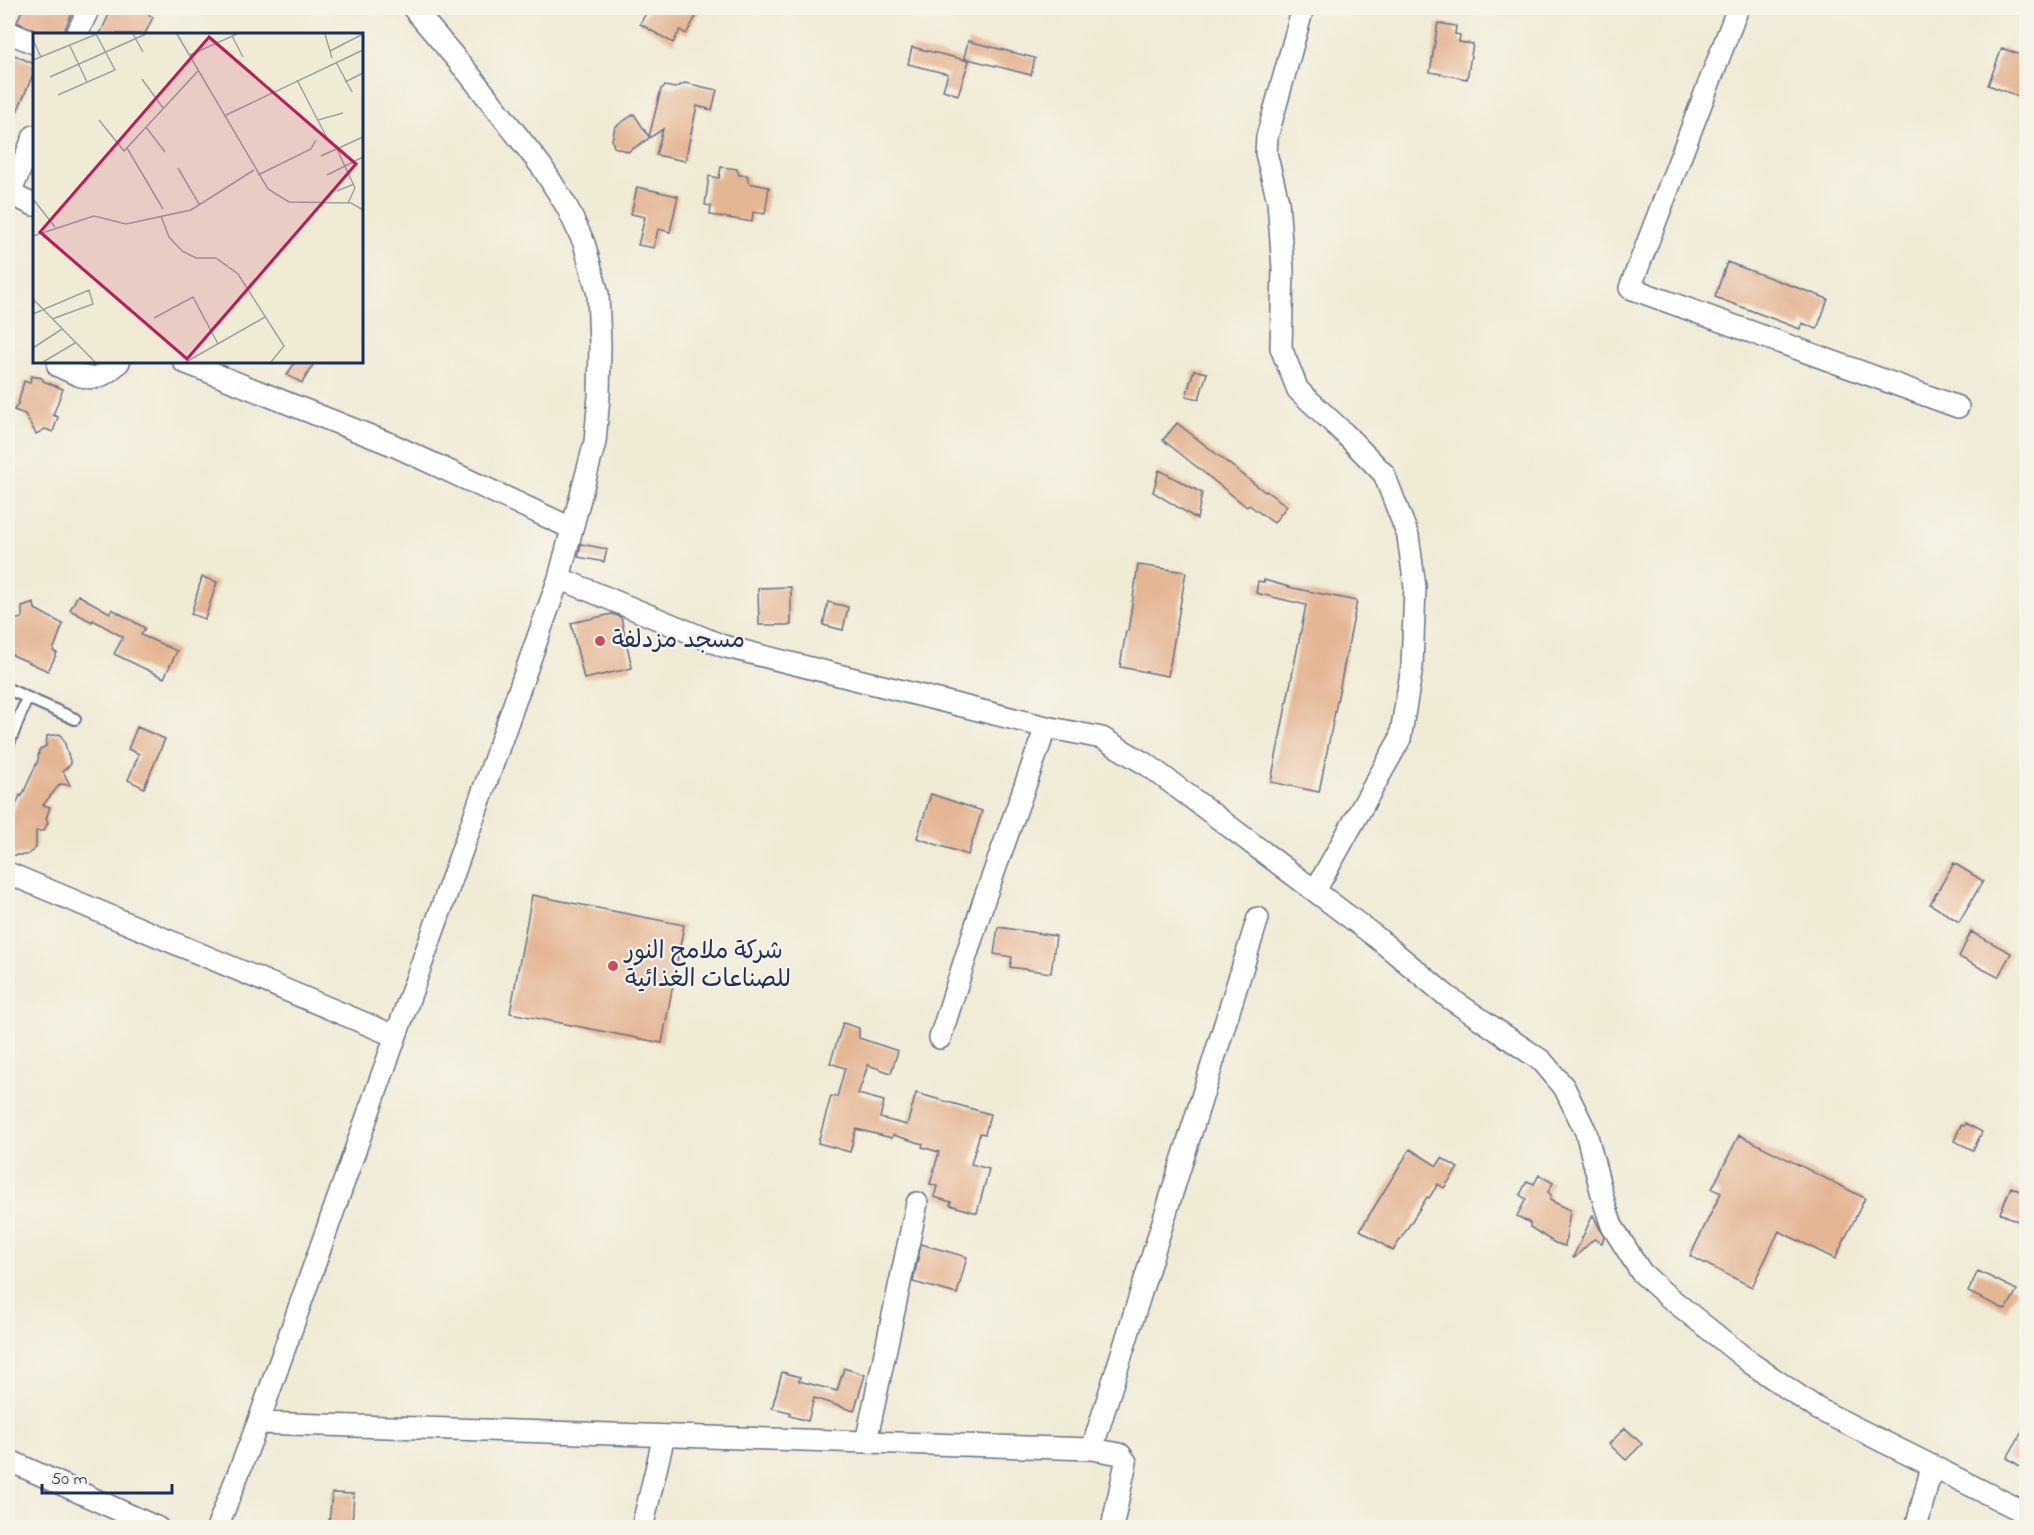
<svg xmlns="http://www.w3.org/2000/svg" width="2034" height="1535" font-family="'Indie Flower','Playpen Sans Arabic',sans-serif">
<style>
.building{fill:#e5b694}
.lines{fill:none;stroke-linecap:round;stroke-linejoin:round}
.service-casing{stroke:#667188;stroke-width:14}
.minor-casing{stroke:#667188;stroke-width:24}
.service{stroke:#fff;stroke-width:10}
.minor{stroke:#fff;stroke-width:21}
.poi-dot{fill:#d1495b;stroke:#f7f3e8;stroke-width:2}
.labels{text-anchor:middle;dominant-baseline:central;stroke-width:4.5;stroke-linejoin:round;paint-order:stroke}
.poi-label{font-size:24px;fill:#1b2f5e;stroke:#f7f3e8;text-anchor:start}
.inset-road{fill:none;stroke:#9ba0a5;stroke-width:1.5}
.view{fill:#c2185b;fill-opacity:0.15;stroke:#c2185b;stroke-width:3}
.inset-edge{fill:none;stroke:#1b2f5e;stroke-width:3}
</style>
<rect width="100%" height="100%" fill="#f7f3e8"/>
<filter id="ink" filterUnits="userSpaceOnUse"><feTurbulence type="fractalNoise" baseFrequency=".0167" numOctaves="2"/><feDisplacementMap in="SourceGraphic" scale="12" xChannelSelector="R" yChannelSelector="G"/><feConvolveMatrix kernelMatrix="1 2 1 2 8 2 1 2 1" color-interpolation-filters="sRGB"/></filter>
<filter id="wash" filterUnits="userSpaceOnUse"><feTurbulence type="fractalNoise" baseFrequency=".008" numOctaves="4" result="noise"/><feDisplacementMap in="SourceGraphic" scale="24" xChannelSelector="R" yChannelSelector="G"/><feGaussianBlur stdDeviation="1.35" result="paint"/><feColorMatrix in="noise" values="0 0 0 0 0 0 0 0 0 0 0 0 0 0 0 0 0 1.4 0 .05"/><feComposite in="paint" operator="in"/></filter>
<g filter="url(#wash)">
<rect width="100%" height="100%" fill="#f0ebd5"/>
<g id="blocks">
<path class="building" d="M 23,8 L 74,8 L 63,34 L 43,34 L 17,22 Z
M 112,8 L 152,8 L 149,15 L 153,17 L 145,34 L 100,34 Z
M 649,8 L 701,8 L 686,34 L 680,30 L 673,43 L 640,24 Z
M 1438,23 L 1456,26 L 1455,34 L 1460,35 L 1459,42 L 1473,44 L 1467,79 L 1430,72 Z
M 968,41 L 1035,58 L 1031,75 L 964,58 Z
M 912,47 L 969,61 L 958,95 L 943,90 L 948,74 L 908,64 Z
M 2002,48 L 2026,57 L 2026,99 L 1988,85 Z
M 8,52 L 34,64 L 34,72 L 8,133 Z
M 685,83 L 717,90 L 712,110 L 697,106 L 685,161 L 656,155 L 663,129 L 628,152 L 614,147 L 612,140 L 615,127 L 634,114 L 649,137 L 661,89 L 665,86 L 675,88 Z
M 721,167 L 737,169 L 739,175 L 747,175 L 749,183 L 769,187 L 765,214 L 753,212 L 752,222 L 710,215 L 711,206 L 705,205 L 709,176 L 719,178 Z
M 637,187 L 678,196 L 670,232 L 658,229 L 654,248 L 638,245 L 645,217 L 631,214 Z
M 1727,262 L 1828,299 L 1817,329 L 1802,323 L 1800,329 L 1715,297 Z
M 295,362 L 315,362 L 302,383 L 287,375 Z
M 1194,370 L 1207,373 L 1199,399 L 1186,396 Z
M 31,376 L 42,378 L 43,381 L 63,389 L 53,415 L 58,417 L 53,432 L 45,429 L 36,434 L 25,414 L 14,410 L 18,404 L 24,381 L 30,383 Z
M 1177,423 L 1265,492 L 1266,491 L 1287,506 L 1274,523 L 1249,505 L 1247,507 L 1163,440 Z
M 1159,470 L 1202,493 L 1197,519 L 1153,492 Z
M 581,544 L 607,549 L 604,562 L 578,557 Z
M 1138,565 L 1186,572 L 1168,676 L 1120,667 L 1126,631 L 1128,631 Z
M 202,577 L 217,582 L 205,619 L 191,614 Z
M 1264,580 L 1293,588 L 1357,601 L 1319,792 L 1271,782 L 1306,605 L 1256,593 L 1258,581 L 1264,582 Z
M 791,587 L 791,625 L 759,625 L 758,588 Z
M 78,595 L 110,613 L 112,609 L 145,628 L 141,635 L 177,651 L 164,678 L 114,654 L 123,637 L 93,620 L 92,622 L 70,610 Z
M 828,602 L 848,607 L 843,630 L 823,625 Z
M 34,603 L 35,609 L 63,624 L 53,651 L 57,653 L 48,671 L 8,653 L 8,621 L 22,618 L 22,607 Z
M 612,614 L 621,617 L 632,668 L 584,679 L 571,623 Z
M 137,727 L 165,739 L 144,788 L 128,780 L 139,754 L 128,749 Z
M 60,734 L 64,741 L 71,764 L 63,771 L 70,785 L 60,784 L 43,805 L 50,807 L 46,819 L 48,822 L 44,831 L 36,831 L 36,848 L 27,855 L 8,855 L 8,826 L 20,795 L 22,796 L 38,760 L 39,750 L 46,746 L 47,736 Z
M 931,794 L 982,811 L 968,855 L 917,838 Z
M 1954,863 L 1983,881 L 1959,922 L 1930,904 Z
M 532,895 L 684,925 L 662,1043 L 510,1013 Z
M 998,927 L 1056,936 L 1051,973 L 1010,967 L 1012,957 L 994,954 Z
M 1971,932 L 2011,953 L 1998,977 L 1959,957 Z
M 843,1023 L 859,1028 L 859,1038 L 898,1051 L 891,1073 L 868,1065 L 858,1094 L 884,1101 L 880,1118 L 907,1125 L 916,1093 L 990,1114 L 985,1134 L 980,1133 L 971,1164 L 989,1169 L 977,1213 L 950,1205 L 951,1202 L 934,1197 L 937,1186 L 930,1184 L 939,1152 L 922,1147 L 923,1144 L 893,1135 L 892,1138 L 856,1129 L 850,1152 L 818,1143 L 831,1096 L 837,1097 L 845,1068 L 830,1063 Z
M 1965,1123 L 1982,1132 L 1973,1150 L 1954,1141 L 1961,1125 L 1964,1126 Z
M 1739,1135 L 1865,1198 L 1835,1259 L 1779,1231 L 1752,1287 L 1690,1256 L 1721,1193 L 1712,1189 Z
M 1410,1149 L 1437,1166 L 1442,1158 L 1458,1168 L 1444,1188 L 1438,1184 L 1429,1198 L 1427,1197 L 1393,1251 L 1360,1230 Z
M 1539,1175 L 1553,1183 L 1548,1192 L 1551,1195 L 1550,1200 L 1570,1210 L 1565,1246 L 1555,1243 L 1530,1227 L 1530,1223 L 1517,1216 L 1526,1199 L 1520,1195 L 1527,1181 L 1534,1184 Z
M 2011,1187 L 2026,1194 L 2026,1225 L 2000,1213 Z
M 1593,1215 L 1604,1237 L 1602,1243 L 1594,1239 L 1574,1258 L 1573,1257 Z
M 921,1244 L 967,1257 L 957,1294 L 913,1282 Z
M 1978,1271 L 2017,1290 L 2006,1310 L 1968,1292 Z
M 844,1368 L 865,1375 L 854,1411 L 814,1398 L 808,1421 L 790,1416 L 790,1412 L 772,1408 L 782,1372 L 800,1377 L 799,1381 L 837,1391 Z
M 2026,1425 L 2026,1470 L 2007,1458 Z
M 1625,1428 L 1642,1444 L 1626,1460 L 1609,1444 Z
M 332,1493 L 354,1494 L 352,1525 L 329,1523 Z"/>
</g>
</g>
<g filter="url(#ink)">
<use href="#blocks" fill-opacity="0" stroke="#667188" stroke-width="1.5"/>
<g class="lines">
<defs>
<path id="service" d="M 8,689 L 75,719
M 8,746 L 27,698"/>
<path id="minor" d="M 1303,8 L 1267,137 L 1266,153 L 1278,201 L 1283,269 L 1281,348 L 1298,390 L 1344,433 L 1384,474 L 1408,536 L 1415,587 L 1412,667 L 1400,739 L 1315,891
M 1738,8 L 1630,288 L 1958,407
M 8,32 L 34,43
M 77,34 L 89,8
M 8,193 L 34,205
M 10,194 L 34,136
M 184,362 L 393,445 L 571,528
M 58,366 C 87,379 95,386 119,362
M 559,578 L 723,646 L 1046,727 L 1102,738 L 1149,766 L 1376,937 L 1448,997 L 1542,1061 L 1564,1087 L 1586,1132 L 1604,1202 L 1612,1226 L 1641,1272 L 1665,1294 L 1752,1364 L 1818,1409 L 2026,1513
M 8,873 L 395,1036
M 940,1038 L 984,900 L 1046,727
M 258,1423 L 1092,1449 L 1120,1454 L 1126,1462 L 1112,1528
M 866,1442 L 917,1203
M 1092,1449 L 1258,918
M 8,1460 L 158,1528
M 217,1528 L 258,1423 L 559,578 L 595,442 L 599,396 L 600,345 L 598,294 L 584,243 L 567,207 L 542,167 L 469,74 L 413,8
M 642,1528 L 664,1436
M 1916,1528 L 1932,1466"/>
</defs>
<use href="#service" class="service-casing"/>
<use href="#minor" class="minor-casing"/>
<use href="#service" class="service"/>
<use href="#minor" class="minor"/>
</g>
</g>
<g class="poi-dot">
<circle cx="600" cy="641" r="6"/>
<circle cx="613" cy="966" r="6"/>
</g>
<g class="labels">
<g class="poi-label">
<text x="612" y="641">مسجد مزدلفة</text>
<text x="625" y="952">شركة ملامح النور<tspan x="625" dy="28">للصناعات الغذائية</tspan></text>
</g>
</g>
<g transform="translate(33 33)">
<rect width="330" height="330" fill="#f0ebd5"/>
<path class="inset-road" d="M 100,1 L 110,19M 144,1 L 235,156 L 256,169 L 318,170 L 330,177M 292,1 L 299,25M 199,3 L 210,24M 0,7 L 8,24M 37,13 L 54,49M 297,18 L 330,1M 157,22 L 204,1M 0,27 L 64,1M 303,29 L 319,59M 17,44 L 113,1M 109,46 L 130,75M 264,47 L 294,105M 312,49 L 330,40M 25,62 L 82,37 L 63,1M 191,83 L 330,17M 66,87 L 91,118 L 165,38M 285,87 L 310,80M 113,94 L 132,119M 94,115 L 130,176M 304,116 L 322,155 L 315,170M 288,123 L 330,104M 145,135 L 166,171M 225,142 L 278,116 L 283,107M 294,142 L 330,124M 304,158 L 321,151M 0,166 L 22,194M 128,183 L 136,204 L 149,218 L 163,225 L 183,225 L 205,241 L 251,313 L 238,329M 0,203 L 61,183 L 93,191 L 158,177 L 221,137M 0,266 L 62,329M 0,281 L 56,257 L 60,271 L 19,286M 121,285 L 160,264 L 185,311M 0,315 L 29,296M 10,329 L 42,310M 153,329 L 232,284"/>
<path class="view" d="M 176,4 L 323,131 L 154,326 L 7,199 Z"/>
<rect width="330" height="330" class="inset-edge"/>
</g>
<rect width="2034" height="1535" fill="none" stroke="#f7f3e8" stroke-width="30"/>
<path d="M42 1484v9h130v-9" fill="none" stroke="#1b2f5e" stroke-width="3"/>
<text x="51" y="1484" font-size="18" fill="#1b2f5e" stroke="#f7f3e8" stroke-width="4.5" paint-order="stroke">50 m</text>
</svg>
